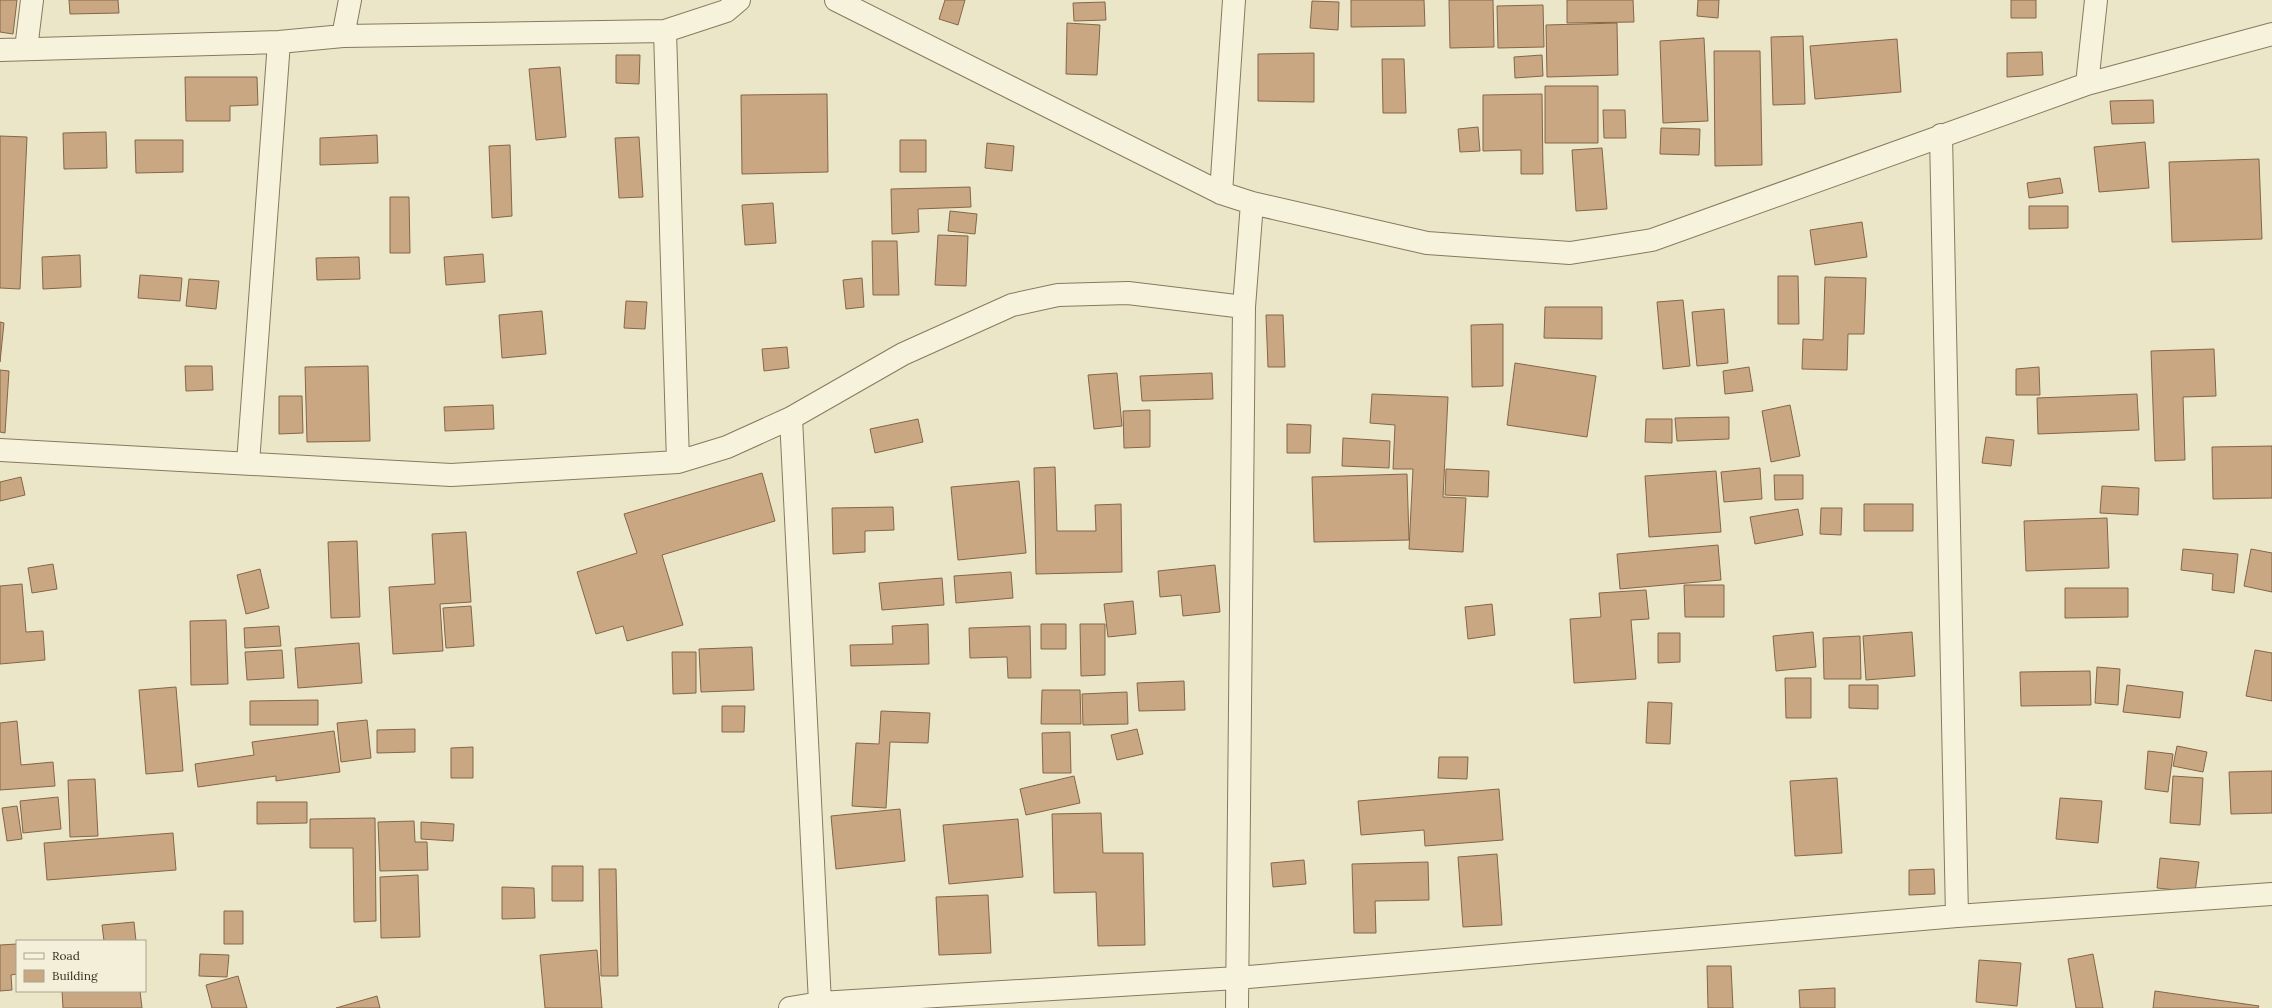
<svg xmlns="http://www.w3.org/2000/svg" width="2272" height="1008" font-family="Lora,serif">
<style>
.building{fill:#c8a782;stroke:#856646}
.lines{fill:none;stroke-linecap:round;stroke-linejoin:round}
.minor-casing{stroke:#88795f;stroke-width:24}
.minor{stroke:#f7f2dc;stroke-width:22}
</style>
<rect width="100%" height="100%" fill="#ece6c9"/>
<path class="building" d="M 0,0 L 17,0 L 13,34 L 0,32 Z
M 69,0 L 118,0 L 119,13 L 70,14 Z
M 945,0 L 965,0 L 958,25 L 939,19 Z
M 1351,0 L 1424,0 L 1425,26 L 1351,27 Z
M 1449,0 L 1493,0 L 1494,47 L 1450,48 Z
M 1567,0 L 1633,0 L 1634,22 L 1567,23 Z
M 1698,0 L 1719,0 L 1718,18 L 1697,16 Z
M 2011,0 L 2036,0 L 2036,18 L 2011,18 Z
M 1312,1 L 1339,2 L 1338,30 L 1310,28 Z
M 1105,2 L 1106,20 L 1074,21 L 1073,3 Z
M 1543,5 L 1544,47 L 1498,48 L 1497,6 Z
M 1067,23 L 1100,25 L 1097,75 L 1066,74 Z
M 1617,23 L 1618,75 L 1547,77 L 1546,25 Z
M 1803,36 L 1805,104 L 1773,105 L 1771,37 Z
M 1704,38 L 1708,121 L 1663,123 L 1660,41 Z
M 1897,39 L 1901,92 L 1815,99 L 1810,46 Z
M 1714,51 L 1760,51 L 1762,165 L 1715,166 Z
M 2042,52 L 2043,75 L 2007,77 L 2007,53 Z
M 1314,53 L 1314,102 L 1258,101 L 1258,54 Z
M 616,55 L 640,55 L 639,84 L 616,83 Z
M 1542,55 L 1543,76 L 1515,78 L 1514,57 Z
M 1382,59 L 1404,59 L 1406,113 L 1383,113 Z
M 560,67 L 566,137 L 536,140 L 529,69 Z
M 185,77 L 257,77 L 258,105 L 230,106 L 230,121 L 186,121 Z
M 1545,86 L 1598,86 L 1598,143 L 1545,143 Z
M 827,94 L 828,172 L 742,174 L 741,95 Z
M 1542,94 L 1543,174 L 1521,174 L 1521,150 L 1483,151 L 1483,95 Z
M 2153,100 L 2154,123 L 2112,124 L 2110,101 Z
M 1603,110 L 1625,110 L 1626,138 L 1604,138 Z
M 1478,127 L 1480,151 L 1460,152 L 1458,129 Z
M 1661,128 L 1700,129 L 1699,155 L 1660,154 Z
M 106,132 L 107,168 L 64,169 L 63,133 Z
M 377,135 L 378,163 L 320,165 L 320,138 Z
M 0,136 L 27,137 L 20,289 L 0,288 Z
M 639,137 L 643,197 L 619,198 L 615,138 Z
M 135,140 L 183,140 L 183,172 L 136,173 Z
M 900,140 L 926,140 L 926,172 L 900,172 Z
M 2145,142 L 2149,188 L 2099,192 L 2094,147 Z
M 987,143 L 1014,146 L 1012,171 L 985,168 Z
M 510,145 L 512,216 L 492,218 L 489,146 Z
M 1602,148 L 1607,209 L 1576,211 L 1572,150 Z
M 2259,159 L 2262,239 L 2172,242 L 2169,162 Z
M 2060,178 L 2063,193 L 2029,198 L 2027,183 Z
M 970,187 L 971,207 L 918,209 L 919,232 L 892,234 L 891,189 Z
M 390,197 L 409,197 L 410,253 L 390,253 Z
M 773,203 L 776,243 L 745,245 L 742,205 Z
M 2029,206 L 2068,206 L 2068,228 L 2029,229 Z
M 950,211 L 977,214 L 975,234 L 948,231 Z
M 1862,222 L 1867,257 L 1815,265 L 1810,230 Z
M 938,235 L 968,236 L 966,286 L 935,285 Z
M 872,241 L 897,241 L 899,295 L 873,295 Z
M 483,254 L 485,282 L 446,285 L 444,257 Z
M 80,255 L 81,287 L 43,289 L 42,257 Z
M 359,257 L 360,279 L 317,280 L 316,258 Z
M 140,275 L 182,278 L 180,301 L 138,298 Z
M 1778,276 L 1798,276 L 1799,324 L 1778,324 Z
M 1825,277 L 1866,278 L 1864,334 L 1848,334 L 1847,370 L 1802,369 L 1803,339 L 1823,340 Z
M 862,278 L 864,307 L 846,309 L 843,280 Z
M 189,279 L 219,281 L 216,309 L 186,306 Z
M 1683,300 L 1690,366 L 1663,369 L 1657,302 Z
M 626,301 L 647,302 L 645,329 L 624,328 Z
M 1545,307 L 1602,307 L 1602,339 L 1544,338 Z
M 1724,309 L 1728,363 L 1697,366 L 1692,312 Z
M 542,311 L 546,354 L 502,358 L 499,315 Z
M 1266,315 L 1283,315 L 1285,367 L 1268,367 Z
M 0,322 L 4,323 L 0,362 Z
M 1503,324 L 1503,386 L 1472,387 L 1471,325 Z
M 787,347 L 789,368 L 764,371 L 762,349 Z
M 2214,349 L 2216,396 L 2183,397 L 2185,460 L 2155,461 L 2151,351 Z
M 1515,363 L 1596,376 L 1587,437 L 1507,425 Z
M 185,366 L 212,366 L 213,390 L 186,391 Z
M 368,366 L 370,441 L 307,442 L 305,367 Z
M 1749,367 L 1753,391 L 1725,394 L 1723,371 Z
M 2039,367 L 2040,395 L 2016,395 L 2016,369 Z
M 0,370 L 9,371 L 5,433 L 0,432 Z
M 1117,373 L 1122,426 L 1094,429 L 1088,375 Z
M 1212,373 L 1213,399 L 1142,401 L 1140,376 Z
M 1372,394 L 1448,397 L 1443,497 L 1466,498 L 1463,552 L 1409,549 L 1413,469 L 1393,469 L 1395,425 L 1370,423 Z
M 2137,394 L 2139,430 L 2038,434 L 2037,398 Z
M 279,396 L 302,396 L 303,433 L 279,434 Z
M 493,405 L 494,429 L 445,431 L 444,407 Z
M 1790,405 L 1800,456 L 1771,462 L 1762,411 Z
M 1150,410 L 1150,447 L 1124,448 L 1123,411 Z
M 1729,417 L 1729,439 L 1677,441 L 1675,418 Z
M 918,419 L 923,442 L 875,453 L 870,429 Z
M 1646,419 L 1672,419 L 1672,443 L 1645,442 Z
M 1287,424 L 1311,425 L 1310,453 L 1287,453 Z
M 1986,437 L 2014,440 L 2011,466 L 1982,463 Z
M 1343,438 L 1390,441 L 1389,468 L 1342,466 Z
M 2272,446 L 2272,498 L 2213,499 L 2212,447 Z
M 1055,467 L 1057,531 L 1096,531 L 1095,505 L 1121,504 L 1122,572 L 1036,574 L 1034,468 Z
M 1760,468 L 1762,499 L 1724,502 L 1721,472 Z
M 1446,469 L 1489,471 L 1488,497 L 1445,495 Z
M 1716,471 L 1721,532 L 1649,537 L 1645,476 Z
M 762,473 L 775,521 L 662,555 L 683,625 L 627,641 L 623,626 L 596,634 L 577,572 L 637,553 L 624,514 Z
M 1407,474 L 1409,540 L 1314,542 L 1312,477 Z
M 1774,475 L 1803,475 L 1803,499 L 1775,500 Z
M 21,477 L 25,495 L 0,501 L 0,482 Z
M 1019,481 L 1026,553 L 958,560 L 951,487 Z
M 2102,486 L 2139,488 L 2138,515 L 2100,513 Z
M 1864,504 L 1913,504 L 1913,531 L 1864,531 Z
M 893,507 L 894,530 L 865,531 L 865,552 L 833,554 L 832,508 Z
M 1821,508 L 1842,508 L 1841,535 L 1820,534 Z
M 1798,509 L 1803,535 L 1755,544 L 1750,517 Z
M 2107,518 L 2109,568 L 2026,571 L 2024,521 Z
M 466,532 L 471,602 L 440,604 L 443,651 L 393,654 L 389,587 L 435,584 L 432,534 Z
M 357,541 L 360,617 L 331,618 L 328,542 Z
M 1718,545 L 1721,580 L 1620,589 L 1617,554 Z
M 2183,549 L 2238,554 L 2234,593 L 2212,590 L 2213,574 L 2181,570 Z
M 2251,549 L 2272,553 L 2272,592 L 2244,586 Z
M 53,564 L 57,589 L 32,593 L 28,568 Z
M 1215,565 L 1220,612 L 1183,616 L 1181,595 L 1160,597 L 1158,571 Z
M 260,569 L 269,608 L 246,614 L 237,575 Z
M 1011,572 L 1013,598 L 956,603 L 954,576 Z
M 942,578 L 944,605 L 882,610 L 879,583 Z
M 22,584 L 26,632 L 43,631 L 45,660 L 0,664 L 0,586 Z
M 1684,585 L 1724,585 L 1724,617 L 1685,617 Z
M 2065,588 L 2128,588 L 2128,617 L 2065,618 Z
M 1646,590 L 1649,619 L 1631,620 L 1636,679 L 1574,683 L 1570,619 L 1601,617 L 1599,593 Z
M 1133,601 L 1136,634 L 1108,637 L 1104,604 Z
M 1492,604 L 1495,635 L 1468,639 L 1465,607 Z
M 471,606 L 474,646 L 446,648 L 443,608 Z
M 226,620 L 228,684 L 191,685 L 190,621 Z
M 928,624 L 929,664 L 851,666 L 850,645 L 893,644 L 892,626 Z
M 1041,624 L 1066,624 L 1066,649 L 1041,649 Z
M 1080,624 L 1105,624 L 1105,675 L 1081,676 Z
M 279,626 L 281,646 L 245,648 L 244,628 Z
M 1030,626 L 1031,678 L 1008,678 L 1007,657 L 970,658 L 969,628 Z
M 1813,632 L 1816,667 L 1776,671 L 1773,636 Z
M 1912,632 L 1915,676 L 1866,680 L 1863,636 Z
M 1658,633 L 1680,633 L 1680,662 L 1658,663 Z
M 1860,636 L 1861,679 L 1824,679 L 1823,638 Z
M 359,643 L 362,683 L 298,688 L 295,648 Z
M 752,647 L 754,690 L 701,692 L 699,649 Z
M 282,650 L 284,678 L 247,680 L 245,652 Z
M 2255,650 L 2272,653 L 2272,701 L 2246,696 Z
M 672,652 L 696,652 L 696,693 L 673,694 Z
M 2097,667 L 2120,669 L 2118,705 L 2095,703 Z
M 2090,671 L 2091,705 L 2021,706 L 2020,672 Z
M 1785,678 L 1811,678 L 1811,718 L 1786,718 Z
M 1184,681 L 1185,710 L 1139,711 L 1137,683 Z
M 1849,685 L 1878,685 L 1878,709 L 1849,708 Z
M 2127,685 L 2183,692 L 2180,718 L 2123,712 Z
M 176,687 L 183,771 L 146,774 L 139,690 Z
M 1042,690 L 1080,690 L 1081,724 L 1041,724 Z
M 1127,692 L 1128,724 L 1083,725 L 1082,694 Z
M 318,700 L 318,725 L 250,725 L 250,701 Z
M 1648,702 L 1672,703 L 1670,744 L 1646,743 Z
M 722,706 L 745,706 L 744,732 L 722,732 Z
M 881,711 L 930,713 L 928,743 L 890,742 L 886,808 L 852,806 L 856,743 L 879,744 Z
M 367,720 L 371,758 L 341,762 L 337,723 Z
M 17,721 L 21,765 L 53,762 L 55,786 L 0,790 L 0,723 Z
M 415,729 L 415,752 L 377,753 L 377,730 Z
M 1137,729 L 1143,754 L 1117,760 L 1111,735 Z
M 334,731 L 340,772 L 276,781 L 276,776 L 198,787 L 195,764 L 254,755 L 252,742 Z
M 1070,732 L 1071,773 L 1043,773 L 1042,733 Z
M 2177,746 L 2207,752 L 2203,772 L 2173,766 Z
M 473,747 L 473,778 L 451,778 L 451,748 Z
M 2148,751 L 2173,754 L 2168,792 L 2145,789 Z
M 1439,757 L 1468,757 L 1467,779 L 1438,778 Z
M 2272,771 L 2272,813 L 2231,814 L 2229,772 Z
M 1074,776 L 1080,803 L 1026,815 L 1020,789 Z
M 2173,776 L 2203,778 L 2200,825 L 2170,823 Z
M 1837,778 L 1842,853 L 1795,856 L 1790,781 Z
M 95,779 L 98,836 L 70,837 L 68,780 Z
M 1499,789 L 1503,840 L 1425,846 L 1424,830 L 1361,835 L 1358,801 Z
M 58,797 L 61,829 L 23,833 L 20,801 Z
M 2060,798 L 2102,801 L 2098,843 L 2056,839 Z
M 257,802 L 307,802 L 307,823 L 257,824 Z
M 17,806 L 22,839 L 7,841 L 2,808 Z
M 900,809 L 905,861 L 836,869 L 831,816 Z
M 1101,813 L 1103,853 L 1143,853 L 1145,945 L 1098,946 L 1096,892 L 1054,893 L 1052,814 Z
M 375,818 L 376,921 L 354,922 L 353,848 L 310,848 L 310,819 Z
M 1018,819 L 1023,877 L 949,884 L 943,825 Z
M 414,821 L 415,842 L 427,842 L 428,870 L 380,871 L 378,822 Z
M 421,822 L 454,824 L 453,841 L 421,839 Z
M 173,833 L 176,870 L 47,880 L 44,843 Z
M 1497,854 L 1502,925 L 1463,927 L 1458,857 Z
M 2160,858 L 2199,862 L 2195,892 L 2157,888 Z
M 1304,860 L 1306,884 L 1273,887 L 1271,863 Z
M 1428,862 L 1429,900 L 1375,901 L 1376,933 L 1354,933 L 1352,864 Z
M 552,866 L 583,866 L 583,901 L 552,901 Z
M 599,869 L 616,869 L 618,976 L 601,976 Z
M 1934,869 L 1935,894 L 1909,895 L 1909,870 Z
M 418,875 L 420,937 L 381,938 L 380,877 Z
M 502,887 L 534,888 L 535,918 L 502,919 Z
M 988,895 L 991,953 L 939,955 L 936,897 Z
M 224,911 L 243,911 L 243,944 L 224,944 Z
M 134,922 L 136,941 L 104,941 L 102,925 Z
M 17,944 L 17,974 L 11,975 L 12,990 L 0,991 L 0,945 Z
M 597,950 L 602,1008 L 545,1008 L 540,955 Z
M 200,954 L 229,955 L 227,977 L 199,976 Z
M 2093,954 L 2103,1008 L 2076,1008 L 2068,959 Z
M 1979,960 L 2021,963 L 2017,1006 L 1976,1002 Z
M 1707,966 L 1731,966 L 1733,1008 L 1708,1008 Z
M 238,976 L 247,1008 L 212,1008 L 206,985 Z
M 1835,988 L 1835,1008 L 1800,1008 L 1799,990 Z
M 62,991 L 140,991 L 142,1008 L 63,1008 Z
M 2155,991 L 2259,1006 L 2258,1008 L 2153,1008 Z
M 377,996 L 380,1008 L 336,1008 Z"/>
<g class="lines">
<defs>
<path id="minor" d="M 836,0 L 1221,193 L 1252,203 L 1427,243 L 1570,253 L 1652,240 L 2087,84 L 2272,34
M 665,31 L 678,462
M 343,36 L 350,0
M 26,49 L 32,0
M 0,50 L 279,42 L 343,36 L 665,31 L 726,11 L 739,0
M 2087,84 L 2096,0
M 1941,135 L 1957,916
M 1221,193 L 1234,0
M 791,418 L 820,1003
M 0,450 L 451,475 L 678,462 L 727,447 L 791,418 L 903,354 L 1012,305 L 1058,295 L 1128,293 L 1244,307
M 248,463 L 279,42
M 790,1008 L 820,1003 L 1237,978 L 1957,916 L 2272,894
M 1237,1008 L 1244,307 L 1252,203"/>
</defs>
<use href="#minor" class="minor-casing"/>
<use href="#minor" class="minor"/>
</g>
<rect x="16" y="940" width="130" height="52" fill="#f4efd8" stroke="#a9a38f"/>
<rect x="24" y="953" width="20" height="6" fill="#f7f2dc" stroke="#a9a38f"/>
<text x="52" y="960" font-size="12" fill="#393021">Road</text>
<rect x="24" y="970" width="20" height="12" fill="#c8a782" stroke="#a9a38f"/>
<text x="52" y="980" font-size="12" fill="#393021">Building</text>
</svg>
